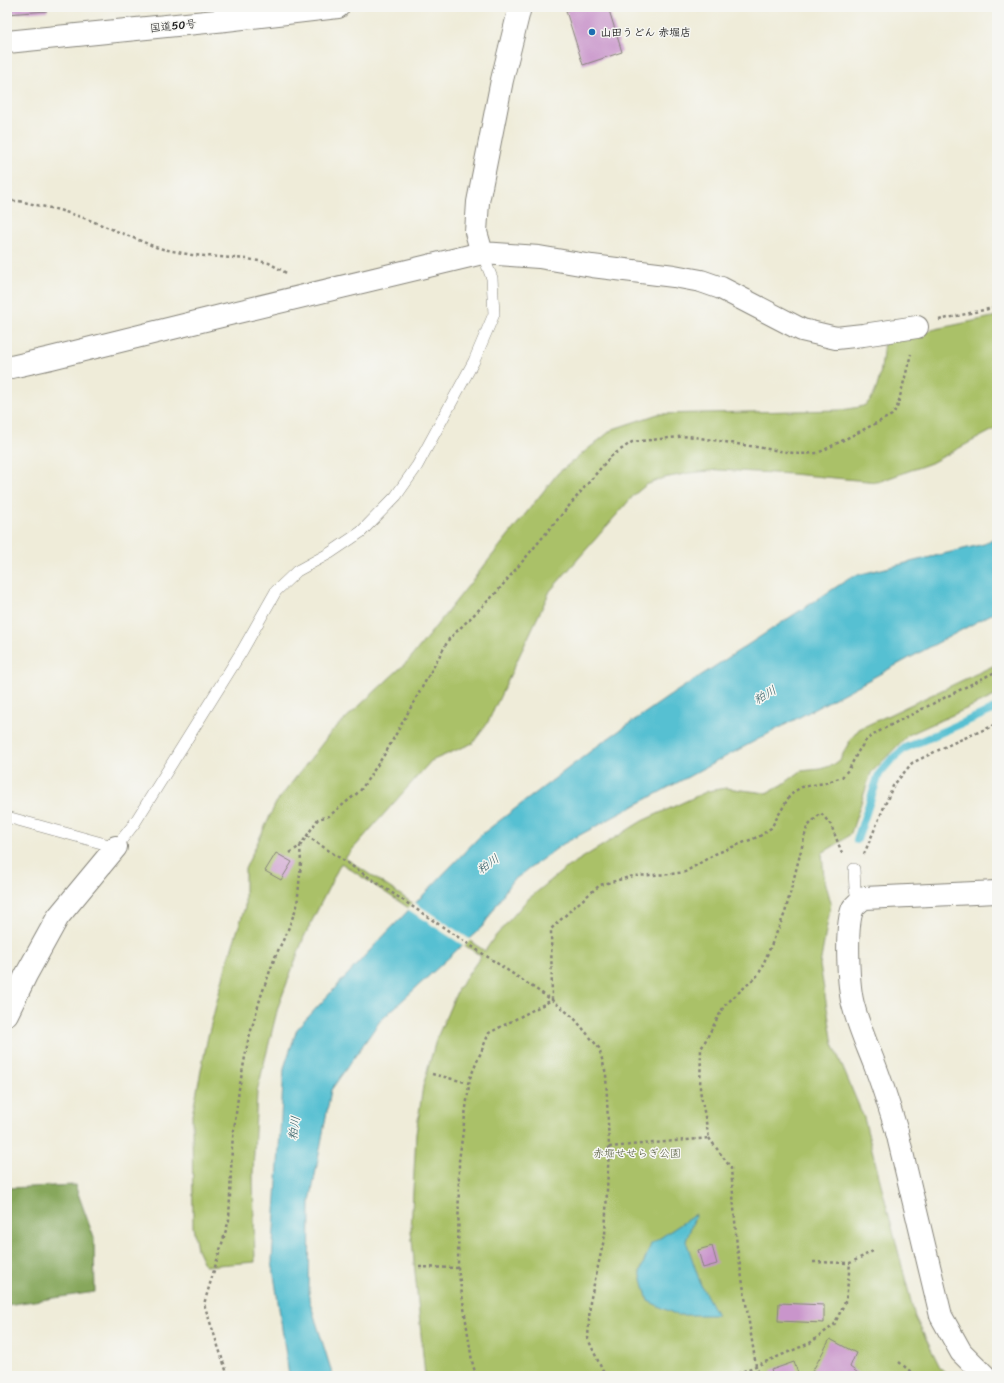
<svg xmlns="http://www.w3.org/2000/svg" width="1004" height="1383" font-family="Sriracha,'Klee One',sans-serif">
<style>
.green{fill:#aac167;stroke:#636e42}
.forest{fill:#87a75c;stroke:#52623c}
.water{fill:#56c0d2;stroke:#396e77}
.pier{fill:#efecd9}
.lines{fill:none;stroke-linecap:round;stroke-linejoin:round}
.stream{stroke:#56c0d2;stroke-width:8}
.building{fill:#c995cb}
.lane-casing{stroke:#86847a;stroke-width:12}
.street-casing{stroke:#86847a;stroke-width:24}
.secondary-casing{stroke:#86847a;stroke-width:24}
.highway-casing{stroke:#86847a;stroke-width:24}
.path{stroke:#86847a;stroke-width:2.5;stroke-dasharray:3 3;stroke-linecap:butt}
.lane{stroke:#fff;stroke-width:11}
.street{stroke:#fff;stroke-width:22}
.secondary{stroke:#fff;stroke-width:22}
.highway{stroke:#fff;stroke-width:22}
.poi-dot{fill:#1f6fb2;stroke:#f6f6f2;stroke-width:1.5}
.labels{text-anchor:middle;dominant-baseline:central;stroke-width:3;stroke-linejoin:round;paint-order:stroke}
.street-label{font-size:11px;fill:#1c1c1c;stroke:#f6f6f2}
.poi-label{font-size:11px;font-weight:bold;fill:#1c1c1c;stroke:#f6f6f2;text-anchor:start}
.park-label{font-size:11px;fill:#4e5636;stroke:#f6f6f2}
.water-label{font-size:12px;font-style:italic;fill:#335e65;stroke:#f6f6f2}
</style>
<rect width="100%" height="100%" fill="#f6f6f2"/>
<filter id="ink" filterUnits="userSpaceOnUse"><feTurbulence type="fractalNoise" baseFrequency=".025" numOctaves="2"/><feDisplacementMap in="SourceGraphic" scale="8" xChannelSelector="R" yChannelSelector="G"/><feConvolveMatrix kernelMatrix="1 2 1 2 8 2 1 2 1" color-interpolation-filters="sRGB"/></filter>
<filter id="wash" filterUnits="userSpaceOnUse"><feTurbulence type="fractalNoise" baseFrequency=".012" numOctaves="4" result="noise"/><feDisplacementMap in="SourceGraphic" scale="16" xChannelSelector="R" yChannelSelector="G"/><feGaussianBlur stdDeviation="0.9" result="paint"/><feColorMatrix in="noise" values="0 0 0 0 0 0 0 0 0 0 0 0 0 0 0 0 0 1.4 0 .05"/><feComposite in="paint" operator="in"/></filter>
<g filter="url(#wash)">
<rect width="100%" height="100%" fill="#efecd9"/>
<path class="green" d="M 997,316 L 997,428 L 931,463 L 878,482 L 792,474 L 718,470 L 690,473 L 664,478 L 646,485 L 634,495 L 550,591 L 488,722 L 473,743 L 431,761 L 345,858 L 485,951 L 493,939 L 527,900 L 566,868 L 642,821 L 708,791 L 726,788 L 766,793 L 782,785 L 801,771 L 820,769 L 833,765 L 840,760 L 850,740 L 859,729 L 997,664 L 997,695 L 908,735 L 871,773 L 851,833 L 842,841 L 822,853 L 824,877 L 831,903 L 820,965 L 833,1044 L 864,1118 L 915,1317 L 940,1367 L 949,1376 L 425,1376 L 411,1230 L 416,1134 L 423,1086 L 436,1040 L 458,989 L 481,956 L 341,863 L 304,937 L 278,1007 L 257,1092 L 253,1173 L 255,1262 L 205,1266 L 197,1249 L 193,1227 L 192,1115 L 208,1036 L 226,966 L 245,907 L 245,869 L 276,803 L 332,731 L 409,660 L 558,473 L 613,429 L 658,414 L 841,410 C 848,409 856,408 863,406 C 881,398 882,358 884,340 Z"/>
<path class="forest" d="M 75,1185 L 94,1238 L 95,1292 L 7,1305 L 7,1188 Z"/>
<path class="water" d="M 997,536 L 997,611 L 563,844 L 511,882 L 483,926 L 380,1021 L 331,1090 L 310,1202 L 309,1299 L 333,1376 L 289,1376 L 272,1261 L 284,1068 L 297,1029 L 373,947 L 482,834 L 600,744 L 671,695 L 853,576 L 984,544 Z
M 696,1214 L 686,1241 L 701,1285 L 717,1315 L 677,1315 L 648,1301 L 640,1272 L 651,1244 Z"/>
<path class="pier" d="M 414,902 L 471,940 L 464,946 L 407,909 Z"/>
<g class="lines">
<path class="stream" d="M 857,840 L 879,774 L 891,760 L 905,748 L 997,708"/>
</g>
<g id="blocks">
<path class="building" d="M 7,7 L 48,7 L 47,11 L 7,14 Z
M 578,7 L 608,7 L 622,52 L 583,65 L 566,11 Z
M 276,853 L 292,862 L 281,880 L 265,871 Z
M 712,1246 L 717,1264 L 703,1268 L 698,1250 Z
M 779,1303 L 824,1305 L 824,1323 L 778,1321 Z
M 830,1339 L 856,1353 L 850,1367 L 862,1376 L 803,1376 L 812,1372 Z
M 794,1362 L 799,1376 L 773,1376 L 771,1370 Z"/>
</g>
</g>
<g filter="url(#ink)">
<use href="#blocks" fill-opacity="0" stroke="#86847a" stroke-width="1"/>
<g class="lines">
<defs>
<path id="lane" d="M 7,817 L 116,847 L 134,824 L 242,651 L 276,591 L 297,571 L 330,553 L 361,532 L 396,496 L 417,466 L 474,361 L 494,314 L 492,278 L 482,253
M 854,869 L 855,889 L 858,902"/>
<path id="street" d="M 482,253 L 476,232 L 478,202 L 502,80 L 520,7
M 7,368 L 51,358 L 225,315 L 482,253 L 539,257 L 592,266 L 674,276 L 701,281 L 721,288 L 802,330 L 836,338 L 863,335 L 917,327
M 7,1014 L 26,975 L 58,917 L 116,847
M 897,1132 C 890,1109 883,1086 874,1063 C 867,1045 859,1027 854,1008 C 848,990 845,925 853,908 C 856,904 860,901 864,898 L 997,892"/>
<path id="secondary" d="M 897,1132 L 941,1316 L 961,1352 L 985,1376"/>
<path id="highway" d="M 7,42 L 226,20 L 338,7"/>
</defs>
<use href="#lane" class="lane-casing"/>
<use href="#street" class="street-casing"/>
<use href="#secondary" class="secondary-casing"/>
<use href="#highway" class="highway-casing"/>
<path class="path" d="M 7,201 L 19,201 L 59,210 L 87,219 L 158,248 L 192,255 L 248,259 L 269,263 L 288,274
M 939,320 L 997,307
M 307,836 L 552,1000 L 574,1018 L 599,1048 L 606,1074 L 609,1147 L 605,1235 L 590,1302 L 588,1339 L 605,1376
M 290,853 L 300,846 L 318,819 L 329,816 L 360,791 L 386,752 L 449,639 L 496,593 L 610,457 L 632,442 L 688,436 L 799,454 L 818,453 L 892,415 L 897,408 L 911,354
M 864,854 L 893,786 L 912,763 L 953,743 L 997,724
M 432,1074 L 469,1083
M 709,1138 L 731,1168 L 737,1247 L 756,1366 L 760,1376
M 609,1147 L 709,1138 L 700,1090 L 701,1049 L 724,1006 L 759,974 L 785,913 L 807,827 L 821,813 L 831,825 L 842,853
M 813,1262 L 850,1263 L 873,1251
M 419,1267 L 458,1268
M 899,1362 L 916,1376
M 228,1376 L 204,1304 L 229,1220 L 232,1146 L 239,1089 L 248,1041 L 261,996 L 275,957 L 287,932 L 297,906 L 301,863 L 300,846
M 476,1376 L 472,1361 L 458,1268 L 459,1161 L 470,1078 L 489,1033 L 552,1000 L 551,929 L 574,907 L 600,885 L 633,876 L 671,874 L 685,872 L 715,854 L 760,836 L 771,828 L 789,797 L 795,791 L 802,787 L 825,783 L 842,777 L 849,769 L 859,750 L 867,739 L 883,729 L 997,671
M 732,1376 L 810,1343 L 834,1325 L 846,1300 L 850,1263"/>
<use href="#lane" class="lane"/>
<use href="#street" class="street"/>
<use href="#secondary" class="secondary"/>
<use href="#highway" class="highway"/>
</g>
</g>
<circle class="poi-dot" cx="592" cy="32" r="4"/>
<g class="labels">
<g class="street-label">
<text transform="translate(173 26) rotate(-6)">国道50号</text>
</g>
<g class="poi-label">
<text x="600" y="32">山田うどん 赤堀店</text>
</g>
<g class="park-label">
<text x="637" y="1153">赤堀せせらぎ公園</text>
</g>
<g class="water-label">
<text transform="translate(765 695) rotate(-31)">粕川</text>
<text transform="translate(488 864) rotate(-35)">粕川</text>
<text transform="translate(294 1128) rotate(-82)">粕川</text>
</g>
</g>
<rect width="1004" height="1383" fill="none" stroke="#f6f6f2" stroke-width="24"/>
</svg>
